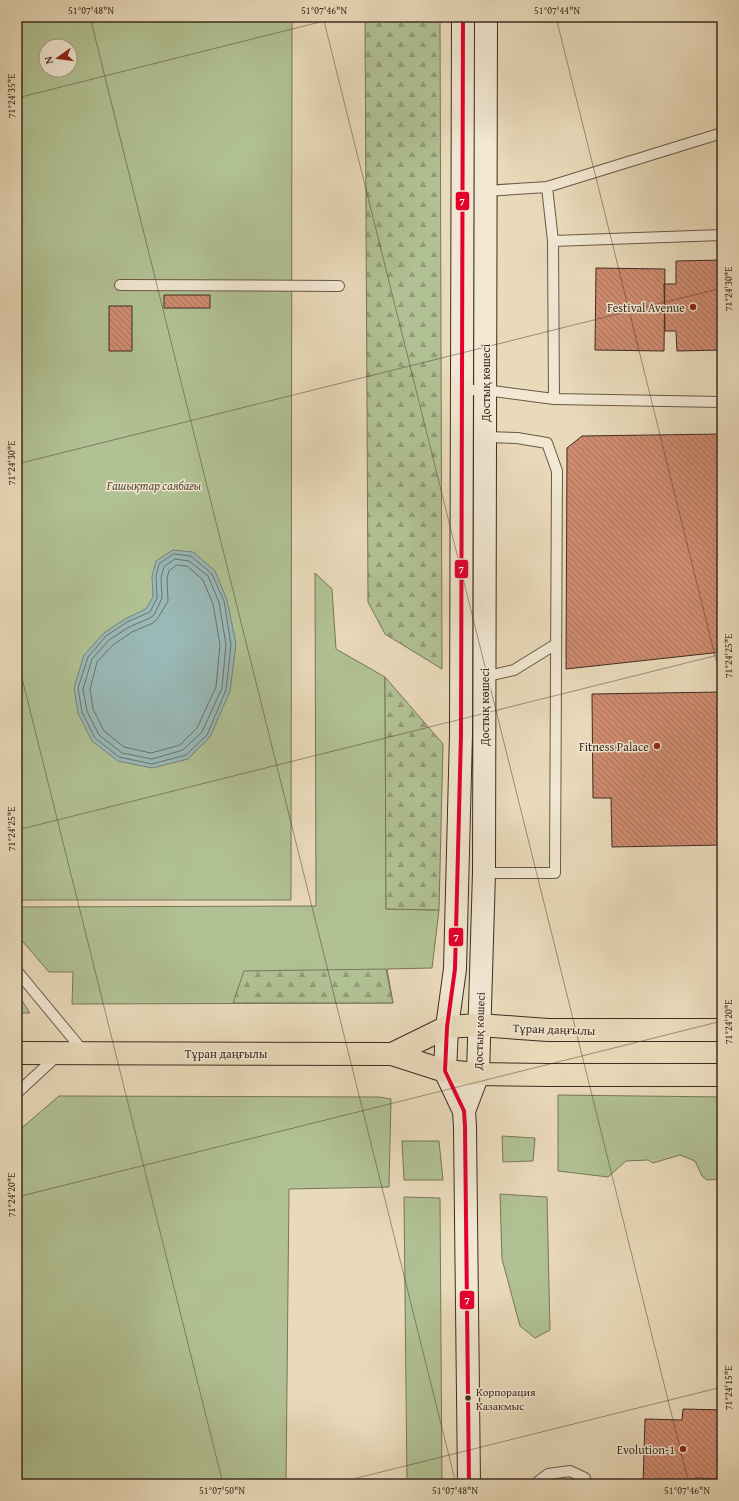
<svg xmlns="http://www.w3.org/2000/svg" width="739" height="1501" font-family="'Gentium Book Plus',serif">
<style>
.green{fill:#b1c193;stroke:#78765a;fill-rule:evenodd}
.forest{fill:url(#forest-firs);stroke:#78765a}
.water{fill:#99b9b7;stroke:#75817b}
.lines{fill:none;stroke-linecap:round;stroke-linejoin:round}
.shore{stroke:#6c726c;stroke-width:1}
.building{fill:url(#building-back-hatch);stroke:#3f2c21}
.lane-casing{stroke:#6a5847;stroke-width:12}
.secondary-casing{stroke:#3f2c21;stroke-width:24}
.primary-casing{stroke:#3f2c21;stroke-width:24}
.lane{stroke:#f1e7d2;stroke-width:10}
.secondary{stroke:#f1e7d2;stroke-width:22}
.primary{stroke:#e9daba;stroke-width:22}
.bus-1-casing{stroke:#f1e7d2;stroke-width:7}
.bus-1{stroke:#e4002b;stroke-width:4}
.ticks{fill:none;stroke:#3f2c21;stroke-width:1;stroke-opacity:0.45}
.poi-dot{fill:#8f2418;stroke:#f1e7d2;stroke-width:1.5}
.bus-dot{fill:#3f2c21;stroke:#f1e7d2;stroke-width:1.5}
.labels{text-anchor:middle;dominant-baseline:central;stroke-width:3;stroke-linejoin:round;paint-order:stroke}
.bus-label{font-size:11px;fill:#3f2c21;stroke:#f1e7d2;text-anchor:start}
.poi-label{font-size:12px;fill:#3f2c21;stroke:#f1e7d2;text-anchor:end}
.street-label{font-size:12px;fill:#3f2c21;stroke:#f1e7d2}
.park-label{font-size:12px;font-style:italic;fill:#564a38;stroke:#f1e7d2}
.line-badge{stroke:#f1e7d2;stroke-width:1.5}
.badge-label{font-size:11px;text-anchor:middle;font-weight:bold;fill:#fff}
.neatline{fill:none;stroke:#3f2c21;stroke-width:1.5}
.ticks-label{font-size:10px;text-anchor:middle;fill:#3f2c21}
</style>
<defs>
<pattern id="forest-firs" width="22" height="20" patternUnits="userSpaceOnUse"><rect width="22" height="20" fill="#b1c193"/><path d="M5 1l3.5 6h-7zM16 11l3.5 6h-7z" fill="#919d78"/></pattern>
<pattern id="building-back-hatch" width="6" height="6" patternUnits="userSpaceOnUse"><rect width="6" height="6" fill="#ce8b70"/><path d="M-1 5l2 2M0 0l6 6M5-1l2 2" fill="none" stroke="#a9725c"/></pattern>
</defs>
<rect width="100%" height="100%" fill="#e9daba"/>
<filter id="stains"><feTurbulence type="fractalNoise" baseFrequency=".005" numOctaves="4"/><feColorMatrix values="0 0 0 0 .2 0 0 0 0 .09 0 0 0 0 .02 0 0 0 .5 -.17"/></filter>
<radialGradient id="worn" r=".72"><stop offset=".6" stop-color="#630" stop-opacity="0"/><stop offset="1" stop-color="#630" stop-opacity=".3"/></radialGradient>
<path class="green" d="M 17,17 L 292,17 L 291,900 L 17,900 ZM 46,46 L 70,46 L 70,70 L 46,70 Z
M 315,573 L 332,589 L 336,649 L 385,677 L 386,909 L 439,910 L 432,968 L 387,969 L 393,1003 L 72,1004 L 73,972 L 49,972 L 17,935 L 17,907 L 316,906 Z
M 17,993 L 30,1013 L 17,1013 Z
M 558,1095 L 722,1097 L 722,1179 L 707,1180 L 702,1176 L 695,1161 L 680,1155 L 653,1163 L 648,1160 L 626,1161 L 608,1177 L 558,1171 Z
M 59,1096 L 379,1097 L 391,1099 L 389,1187 L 289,1189 L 286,1484 L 17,1484 L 17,1132 Z
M 502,1136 L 535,1138 L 533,1161 L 503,1162 Z
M 402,1141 L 439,1141 L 443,1180 L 404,1180 Z
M 500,1194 L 547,1197 L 550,1330 L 535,1338 L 520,1326 L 502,1259 Z
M 404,1197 L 440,1198 L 442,1484 L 407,1484 Z"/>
<path class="forest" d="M 365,17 L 440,17 L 442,669 L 385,634 L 368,602 Z
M 385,677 L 443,744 L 439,910 L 386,909 Z
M 386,969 L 393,1003 L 233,1003 L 244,971 Z"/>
<path class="water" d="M 173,550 L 193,552 L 215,571 L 227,600 L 236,644 L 230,691 L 210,737 L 188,759 L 152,768 L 118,761 L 92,741 L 78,713 L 74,688 L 84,655 L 104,633 L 125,619 L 146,609 L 153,597 L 152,576 L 156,561 Z"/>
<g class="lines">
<path class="shore" d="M 174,554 L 191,556 L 212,574 L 224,601 L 231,645 L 226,690 L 207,735 L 186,755 L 152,764 L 119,757 L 95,738 L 82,712 L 78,688 L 88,657 L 106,636 L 127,622 L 150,612 L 157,598 L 156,576 L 159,564 Z
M 175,559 L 189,561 L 208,576 L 219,602 L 226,645 L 222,688 L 202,732 L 183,750 L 152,759 L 122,753 L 99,735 L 87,711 L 83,689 L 92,659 L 109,640 L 129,627 L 150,618 L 154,615 L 162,598 L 161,577 L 164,567 Z
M 177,565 L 187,566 L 203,580 L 213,604 L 220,645 L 216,687 L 197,728 L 180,745 L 151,753 L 124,747 L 104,731 L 93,709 L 90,689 L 97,662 L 113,645 L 132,632 L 153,623 L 158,618 L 168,601 L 167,578 L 169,571 Z"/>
</g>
<path class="building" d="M 722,260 L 722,350 L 677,351 L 676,331 L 665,331 L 664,284 L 676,284 L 676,261 Z
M 596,268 L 665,269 L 664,351 L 595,350 Z
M 164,295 L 210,295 L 210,308 L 164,308 Z
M 109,306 L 132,306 L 132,351 L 109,351 Z
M 722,434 L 722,652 L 566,669 L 567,448 L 582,436 Z
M 722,692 L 722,845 L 612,847 L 611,798 L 593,798 L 592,694 Z
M 683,1409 L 722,1410 L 722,1479 L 695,1478 L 695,1484 L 643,1484 L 645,1419 L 682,1420 Z"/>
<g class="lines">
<defs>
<path id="lane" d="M 547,187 L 553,241 L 722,235
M 485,191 L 547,187 L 722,133
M 553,241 L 554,399
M 120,285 L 339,286
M 462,390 L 485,390 L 554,399 L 722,402
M 484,677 L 514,670 L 556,644
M 484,873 L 555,873 L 557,471 L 547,443 L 517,438 L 485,437
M 17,971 L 84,1052
M 17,1093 L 58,1055
M 535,1484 L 548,1474 L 570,1471 L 585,1478 L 586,1484"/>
<path id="secondary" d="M 463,17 L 461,734 L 455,969 L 447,1027 L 445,1071 L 464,1111 L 465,1127 L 469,1484
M 464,1111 L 478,1074 L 484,873 L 486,17"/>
<path id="primary" d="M 17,1053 L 392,1054 L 445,1071 L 478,1074 L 547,1075 L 722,1075
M 392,1054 L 447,1027 L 479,1025 L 548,1030 L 722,1030"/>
</defs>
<use href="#lane" class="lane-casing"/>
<use href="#secondary" class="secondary-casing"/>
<use href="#primary" class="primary-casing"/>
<use href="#lane" class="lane"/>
<use href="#secondary" class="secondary"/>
<use href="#primary" class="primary"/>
<defs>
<path id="bus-1" d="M 463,17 L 461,734 L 455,969 L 447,1027 L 445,1071 L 464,1111 L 465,1127 L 469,1484"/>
</defs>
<use href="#bus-1" class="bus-1-casing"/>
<use href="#bus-1" class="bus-1"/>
</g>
<path class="ticks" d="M 90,17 L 456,1484M 323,17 L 689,1484M 556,17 L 722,684M 17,98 L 340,17M 17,464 L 722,288M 17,658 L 223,1484M 17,830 L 722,654M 17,1197 L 722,1021M 333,1484 L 722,1387"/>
<g class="poi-dot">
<circle cx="693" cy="307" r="4"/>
<circle cx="657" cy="746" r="4"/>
<circle cx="683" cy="1449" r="4"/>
</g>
<circle class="bus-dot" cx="468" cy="1398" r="3.5"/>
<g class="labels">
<g class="bus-label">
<text x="476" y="1392">Корпорация<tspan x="476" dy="14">Казакмыс</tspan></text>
</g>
<g class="poi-label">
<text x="685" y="307">Festival Avenue</text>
<text x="649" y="746">Fitness Palace</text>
<text x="675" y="1449">Evolution-1</text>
</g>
<g class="street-label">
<text transform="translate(485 383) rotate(-90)">Достық көшесі</text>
<text transform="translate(484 707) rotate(-90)">Достық көшесі</text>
<text transform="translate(554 1029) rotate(2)">Тұран даңғылы</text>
<text transform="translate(479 1031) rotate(-88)">Достық көшесі</text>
<text x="226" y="1053">Тұран даңғылы</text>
</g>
<g class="park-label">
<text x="154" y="485">Ғашықтар саябағы</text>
</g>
</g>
<g class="line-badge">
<rect x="455" y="191" width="15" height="20" rx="4" fill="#e4002b"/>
<rect x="454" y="559" width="15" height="20" rx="4" fill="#e4002b"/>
<rect x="448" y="927" width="16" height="20" rx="4" fill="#e4002b"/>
<rect x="459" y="1290" width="16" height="20" rx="4" fill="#e4002b"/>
</g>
<g class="badge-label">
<text x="462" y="205">7</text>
<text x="461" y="573">7</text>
<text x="456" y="941">7</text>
<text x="467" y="1304">7</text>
</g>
<rect width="739" height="1501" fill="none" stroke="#e9daba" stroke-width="44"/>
<g transform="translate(58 58) rotate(256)"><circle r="19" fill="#f1e7d2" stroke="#aa9c8b"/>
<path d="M0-3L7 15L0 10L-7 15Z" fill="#8f2418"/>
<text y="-6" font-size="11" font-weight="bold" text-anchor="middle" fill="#3f2c21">N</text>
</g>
<rect x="22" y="22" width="695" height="1457" class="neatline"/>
<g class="ticks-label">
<text x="91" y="14">51°07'48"N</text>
<text x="324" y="14">51°07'46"N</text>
<text x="557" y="14">51°07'44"N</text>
<text transform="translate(11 96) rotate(-90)" y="4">71°24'35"E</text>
<text transform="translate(728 289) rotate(-90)" y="4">71°24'30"E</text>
<text transform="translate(11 463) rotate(-90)" y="4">71°24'30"E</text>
<text transform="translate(728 656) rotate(-90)" y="4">71°24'25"E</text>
<text transform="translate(11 829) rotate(-90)" y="4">71°24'25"E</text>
<text transform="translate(728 1022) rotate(-90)" y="4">71°24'20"E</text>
<text transform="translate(11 1195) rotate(-90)" y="4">71°24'20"E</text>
<text transform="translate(728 1388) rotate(-90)" y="4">71°24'15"E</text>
<text x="222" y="1494">51°07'50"N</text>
<text x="455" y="1494">51°07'48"N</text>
<text x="687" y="1494">51°07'46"N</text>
</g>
<rect width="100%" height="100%" filter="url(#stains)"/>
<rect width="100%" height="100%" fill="url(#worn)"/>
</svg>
